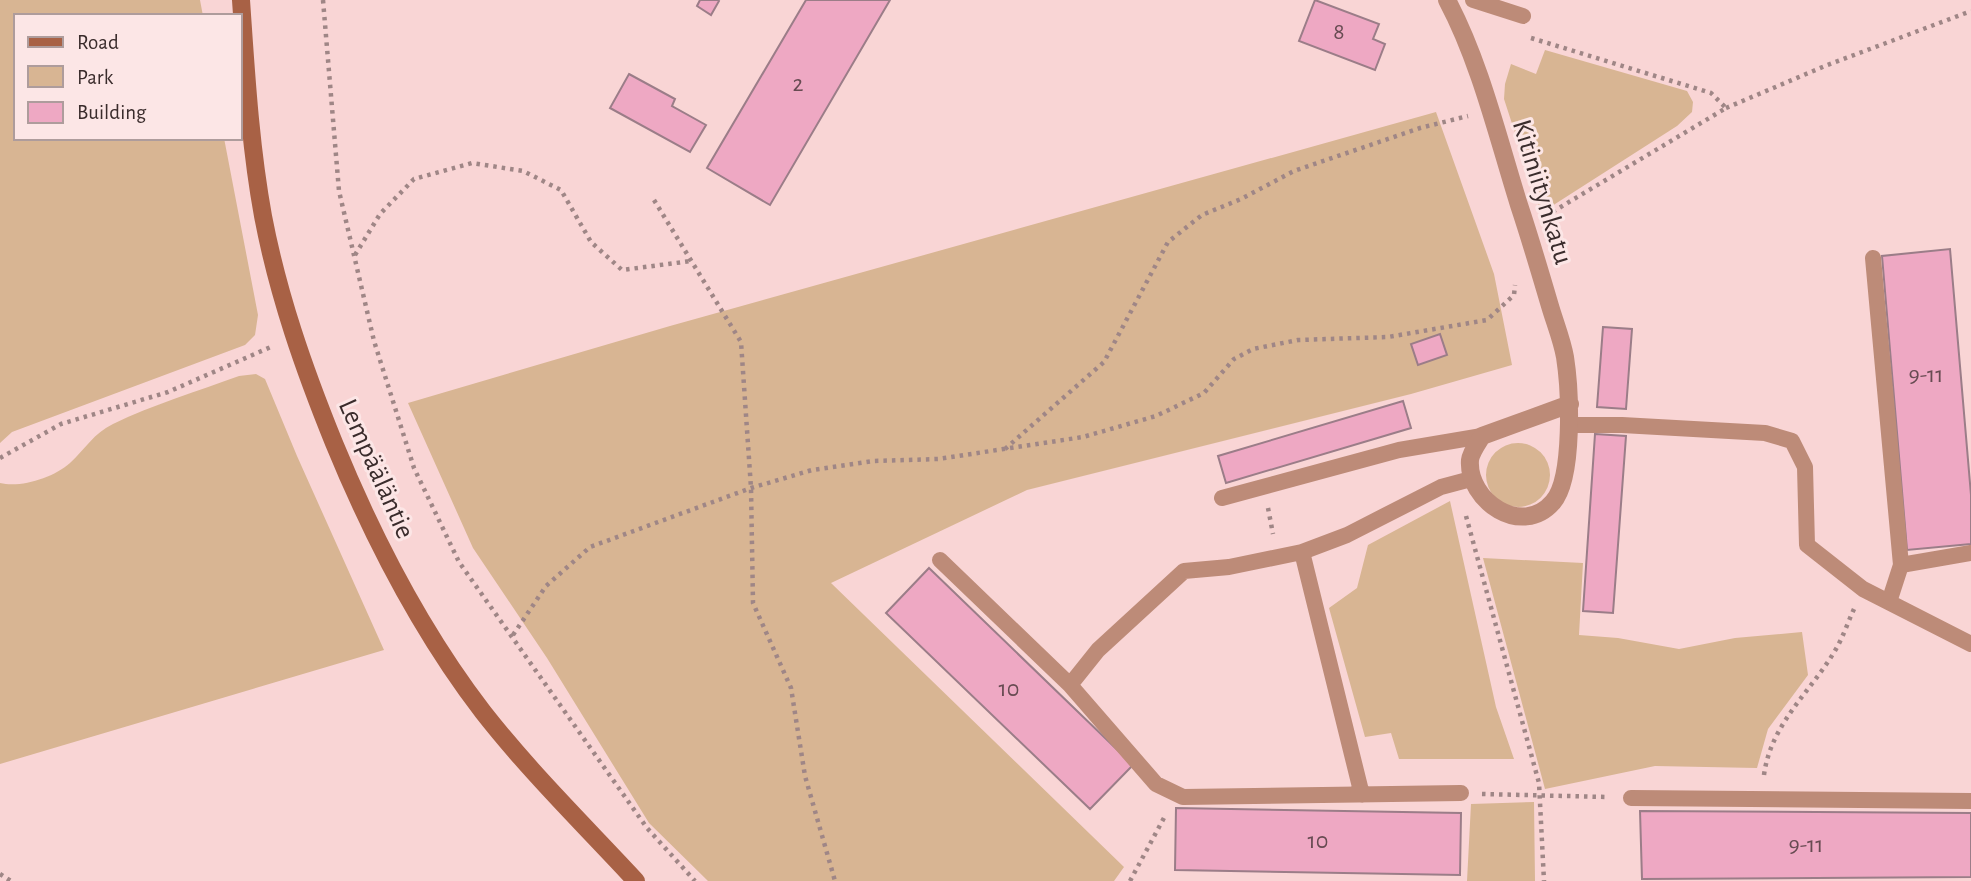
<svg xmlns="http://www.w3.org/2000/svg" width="1971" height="881" font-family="'Alegreya Sans',sans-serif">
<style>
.green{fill:#d8b593}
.building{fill:#eea8c3;stroke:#9b7d88;stroke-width:2}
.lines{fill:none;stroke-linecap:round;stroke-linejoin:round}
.path{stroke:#9f8686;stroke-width:4.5;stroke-dasharray:3.5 5;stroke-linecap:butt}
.lane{stroke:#bd8b78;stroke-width:16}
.street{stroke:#bd8b78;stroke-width:18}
.secondary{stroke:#a86145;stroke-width:18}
.labels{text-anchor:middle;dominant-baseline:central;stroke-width:6;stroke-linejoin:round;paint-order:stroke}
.number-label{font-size:24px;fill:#674b52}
.street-label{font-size:28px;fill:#3a2c2c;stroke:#fce6e6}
</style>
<rect width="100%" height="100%" fill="#f9d5d5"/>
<path class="green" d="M 0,0 L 200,0 L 203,16 L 16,16 L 16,138 L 224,138 L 258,315 L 255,335 L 245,345 L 12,432 L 0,443 Z
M 1545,50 L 1687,91 L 1693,102 L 1692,112 L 1677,126 L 1541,213 L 1504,99 L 1505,84 L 1511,64 L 1536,74 Z
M 1436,112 L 1494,274 L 1512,365 L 1411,394 L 1027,490 L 831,583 L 1124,867 L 1114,881 L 708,881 L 649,823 L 547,658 L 473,548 L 408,403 L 670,326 Z
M 256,374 L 265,379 L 297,456 L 384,650 L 0,764 L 0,483 C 21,488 53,478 70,463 C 85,449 94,433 113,424 C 152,405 198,391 239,376 Z
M1486 475a32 32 0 1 1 64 0a32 32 0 1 1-64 0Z
M 1450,501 L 1496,707 L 1514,759 L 1399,759 L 1391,733 L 1365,737 L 1329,608 L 1357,588 L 1368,545 Z
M 1483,558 L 1583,563 L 1579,635 L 1618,638 L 1679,649 L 1735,638 L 1802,632 L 1808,675 L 1768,729 L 1757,768 L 1655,766 L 1545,789 Z
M 1534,802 L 1535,881 L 1467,881 L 1471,804 Z"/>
<path class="building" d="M 700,0 L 718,0 L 719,1 L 711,15 L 697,6 Z
M 806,0 L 890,0 L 770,205 L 707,168 Z
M 1315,0 L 1379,24 L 1373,39 L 1385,44 L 1375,70 L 1299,41 Z
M 629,74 L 675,99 L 672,106 L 706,125 L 690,152 L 610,108 Z
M 1950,249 L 1971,495 L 1971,544 L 1907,550 L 1882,256 Z
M 1603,327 L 1632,329 L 1626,409 L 1597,407 Z
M 1440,334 L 1447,355 L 1418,365 L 1411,344 Z
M 1403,401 L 1411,428 L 1226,483 L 1218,456 Z
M 1595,434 L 1626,436 L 1613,613 L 1583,611 Z
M 929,568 L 1133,765 L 1090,809 L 886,613 Z
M 1176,808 L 1461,813 L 1460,875 L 1175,870 Z
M 1640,811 L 1971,813 L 1971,877 L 1642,879 Z"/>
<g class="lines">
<path class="path" d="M 323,0 L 339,191 L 374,341 L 414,468 L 459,562 L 647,828 L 695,881
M 1531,38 L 1711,93 L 1726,108 L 1549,214
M 1726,108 L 1825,66 L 1971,11
M 654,200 L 741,342 L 751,488 L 753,603 L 791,688 L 805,776 L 835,881
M 355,255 L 380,214 L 414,179 L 472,163 L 523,171 L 561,190 L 591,242 L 622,270 L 691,261
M 1005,449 L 1104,362 L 1168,242 L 1202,215 L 1241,199 L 1294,171 L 1420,128 L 1468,116
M 0,458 L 61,424 L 168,392 L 273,346
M 1268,508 L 1273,534
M 1466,516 L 1539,783 L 1544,881
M 513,635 L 546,586 L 590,547 L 751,488 L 812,470 L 874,461 L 938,459 L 1083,437 L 1156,416 L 1204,393 L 1234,359 L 1253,349 L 1298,340 L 1388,337 L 1487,320 L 1514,295 L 1515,285
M 1764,775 C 1771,723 1811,692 1836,649 C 1843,637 1848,622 1854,609
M 1482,794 L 1607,797
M 0,874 L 11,881
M 1130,881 L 1165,816"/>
<path class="lane" d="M 1473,0 L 1523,16
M 1873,258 L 1901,565 L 1889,602
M 1568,425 L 1622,425 L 1765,433 L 1792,441 L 1805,467 L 1807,545 L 1863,589 L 1971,644
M 1222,498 L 1399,450 L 1482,436
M 1302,552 L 1362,795
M 940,560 L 1070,685
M 1901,565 L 1971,553
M 1461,793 L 1183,797 L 1156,784 L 1070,685 L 1098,650 L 1184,571 L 1229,567 L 1302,552 L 1347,535 L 1441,487 L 1471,479
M 1631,798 L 1971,801"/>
<path class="street" d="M 1447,0 C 1480,62 1498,138 1519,205 C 1530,238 1540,272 1550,306 C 1555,323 1562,340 1565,357 C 1570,389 1574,478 1553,502 C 1522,538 1467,501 1470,460 C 1471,452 1478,443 1482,436 L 1570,404"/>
<path class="secondary" d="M 241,0 C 246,72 250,145 263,216 C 278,295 304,369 334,443 C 373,538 420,630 483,712 C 530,772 584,825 636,881"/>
</g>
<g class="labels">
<g class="number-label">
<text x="1339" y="32">8</text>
<text x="798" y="84">2</text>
<text x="1926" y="375">9-11</text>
<text x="1009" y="689">10</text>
<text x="1318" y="841">10</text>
<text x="1806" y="845">9-11</text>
</g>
<g class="street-label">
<text transform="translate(1542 192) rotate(73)">Kitiniitynkatu</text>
<text transform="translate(376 469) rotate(66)">Lempääläntie</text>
</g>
</g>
<rect x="14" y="14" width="228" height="126" fill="#fce6e6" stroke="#ae9c9c" stroke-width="2"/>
<rect x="28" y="37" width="35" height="10" fill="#a86145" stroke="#ae9c9c" stroke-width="2"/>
<text x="77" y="49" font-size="21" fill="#3a2c2c">Road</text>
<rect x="28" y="66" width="35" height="21" fill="#d8b593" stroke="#ae9c9c" stroke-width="2"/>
<text x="77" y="84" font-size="21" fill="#3a2c2c">Park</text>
<rect x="28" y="102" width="35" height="21" fill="#eea8c3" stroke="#ae9c9c" stroke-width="2"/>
<text x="77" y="119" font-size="21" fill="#3a2c2c">Building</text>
</svg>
